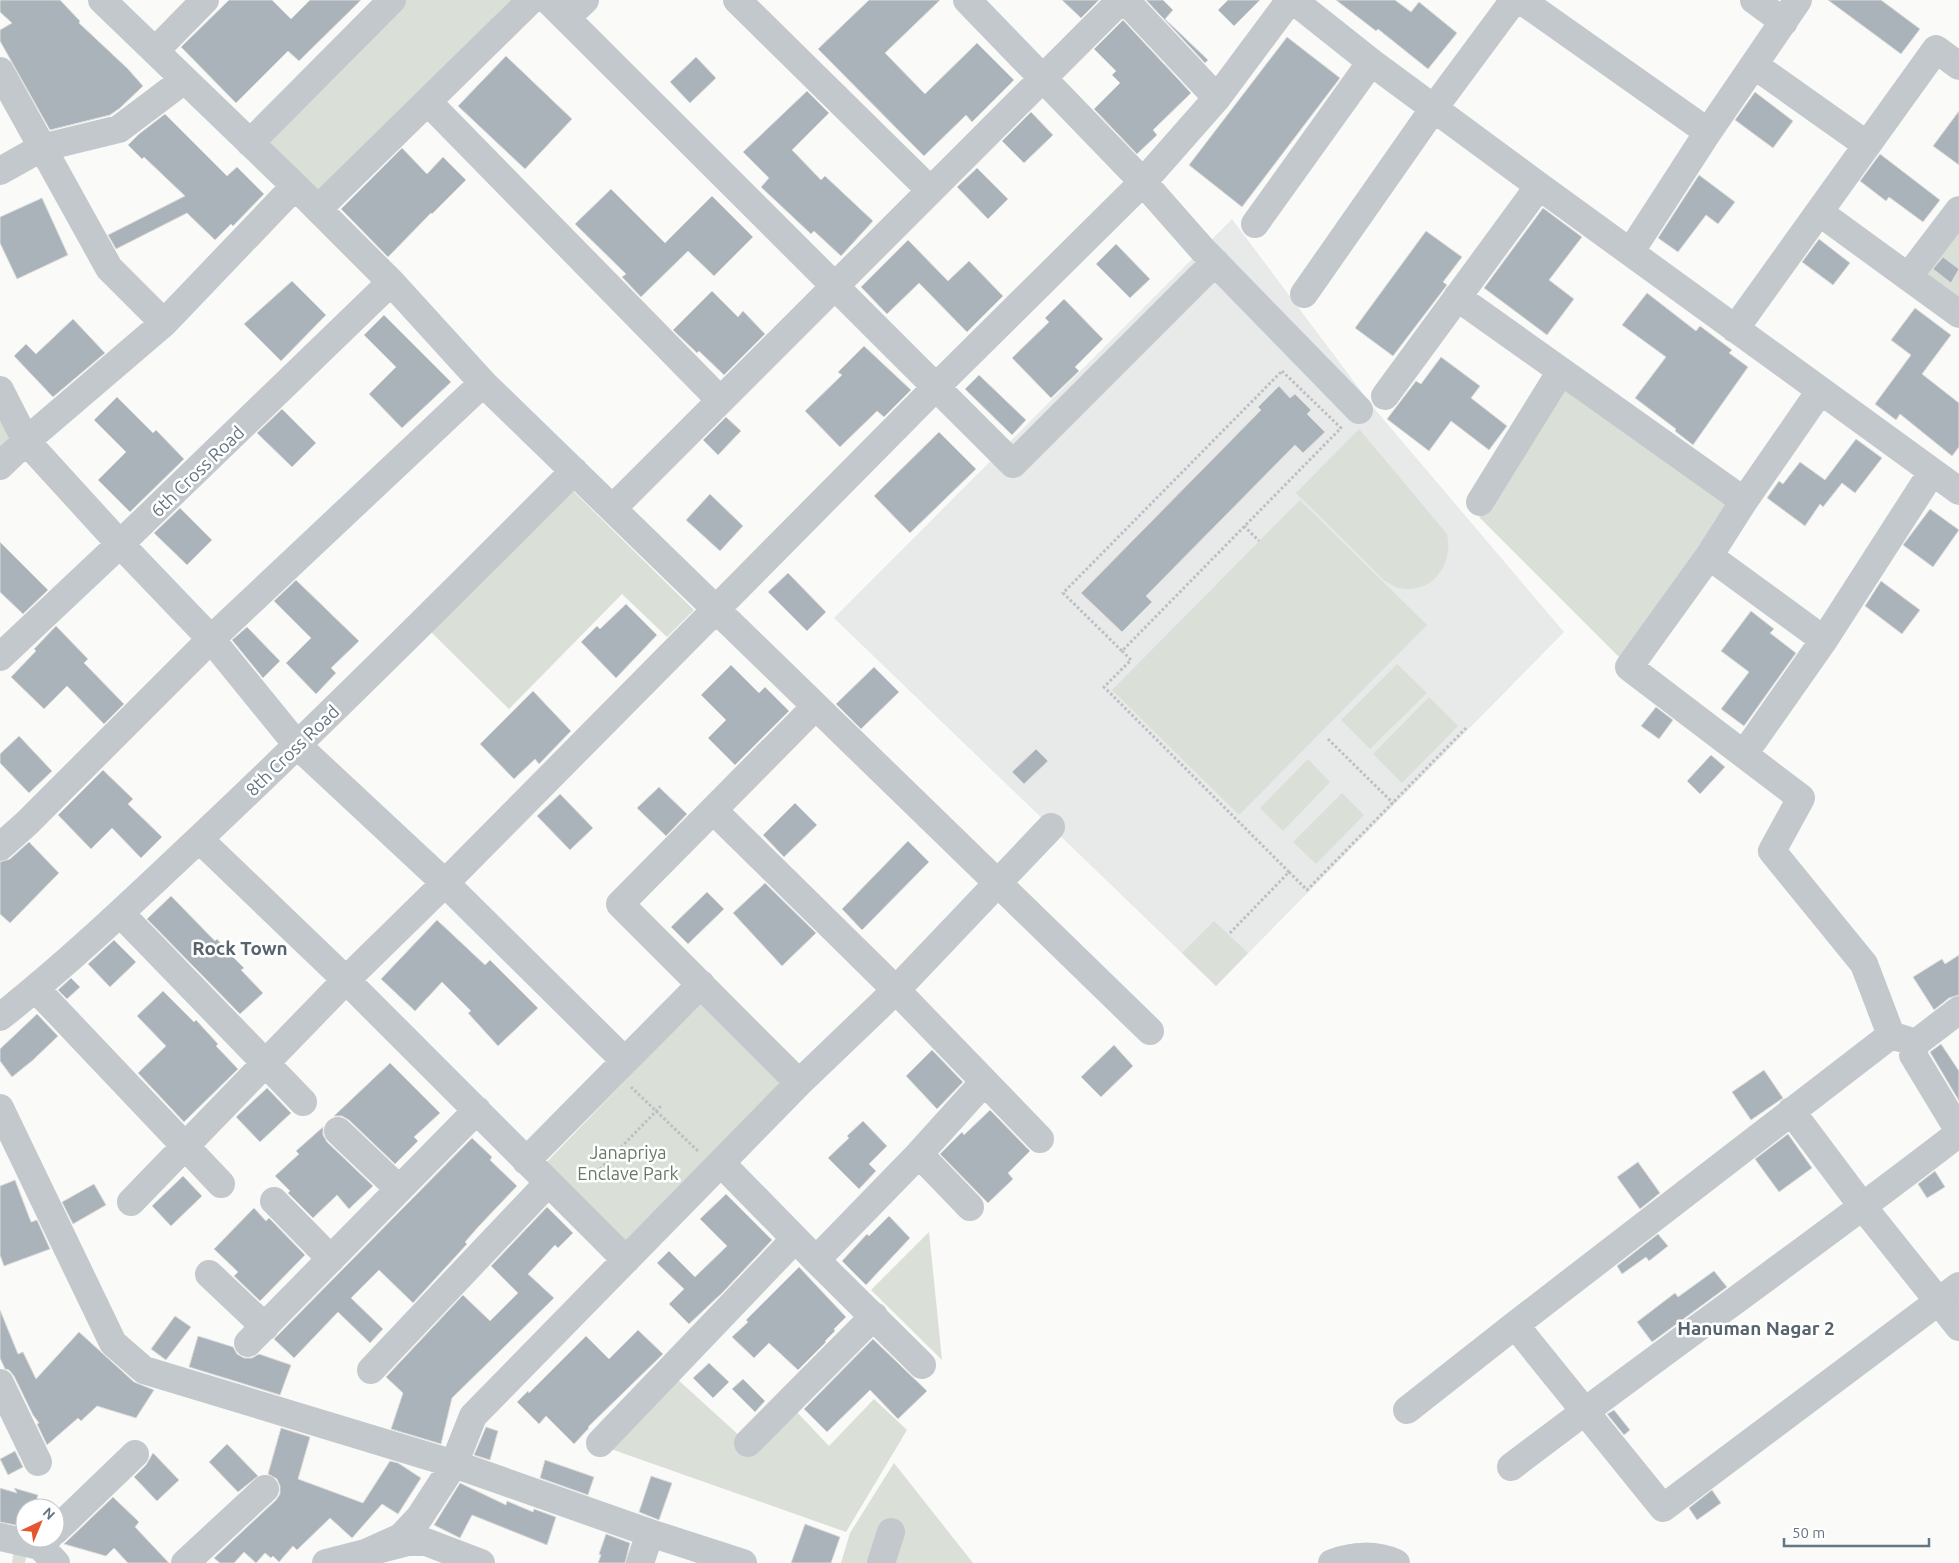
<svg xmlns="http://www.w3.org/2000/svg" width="1959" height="1563" font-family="Ubuntu,sans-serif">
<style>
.built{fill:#e8e9e9}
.green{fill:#dadfd7}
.building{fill:#aab3b9;stroke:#dcdcda}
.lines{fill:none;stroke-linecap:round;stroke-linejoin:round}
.path{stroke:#bbbfc2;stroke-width:3;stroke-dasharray:2.5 2.5;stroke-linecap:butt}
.minor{stroke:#c3c8cc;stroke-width:28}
.labels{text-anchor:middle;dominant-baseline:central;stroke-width:5;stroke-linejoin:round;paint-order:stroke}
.street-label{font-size:18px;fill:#657683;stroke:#fff}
.park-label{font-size:18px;fill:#687a64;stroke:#fff}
.neighbourhood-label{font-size:19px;font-weight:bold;fill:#57646e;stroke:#fff}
</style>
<rect width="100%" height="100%" fill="#fafaf8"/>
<path class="built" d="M 1232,219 L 1373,407 L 1564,632 L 1216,986 L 834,618 Z"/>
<path class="green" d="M 406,0 L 511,0 L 315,195 L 263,142 Z
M 1959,210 L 1959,314 L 1908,277 Z
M 1561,371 L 1744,501 L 1629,667 L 1479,517 Z
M 12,416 L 26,441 L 0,466 L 0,422 Z
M 1359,429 L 1447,534 C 1454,564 1432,595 1399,588 C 1394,587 1389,583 1385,581 L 1296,493 Z
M 570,488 L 694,610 L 667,637 L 622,594 L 509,709 L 430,631 Z
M 1300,500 L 1427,625 L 1239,815 L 1112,690 Z
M 1397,664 L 1427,693 L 1370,749 L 1341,720 Z
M 1429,697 L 1458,726 L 1402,783 L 1373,754 Z
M 1308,759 L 1330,782 L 1283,831 L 1260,808 Z
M 1342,793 L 1364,815 L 1316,864 L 1293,842 Z
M 1214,921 L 1248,953 L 1216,986 L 1182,953 Z
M 704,999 L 788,1081 L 625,1249 L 541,1168 Z
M 929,1232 L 942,1360 L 871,1290 Z
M 676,1378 L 753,1448 L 792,1407 L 829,1446 L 874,1399 L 907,1430 L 846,1532 L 608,1448 Z
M 894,1463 L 973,1563 L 841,1563 L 850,1533 Z
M 14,1548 L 27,1550 L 25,1563 L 12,1563 Z"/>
<path class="building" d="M 0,0 L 60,0 L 80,21 L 79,23 L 128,69 L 143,86 L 120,108 L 110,115 L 50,130 L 0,41 L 0,30 L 12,23 L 0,12 Z
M 229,0 L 272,0 L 291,19 L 310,0 L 361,0 L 299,61 L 288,51 L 236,103 L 181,47 Z
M 869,0 L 940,0 L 885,53 L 925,94 L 977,43 L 1014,80 L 972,122 L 966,115 L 924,156 L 818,49 Z
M 1062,0 L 1099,0 L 1081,18 Z
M 1146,0 L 1163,0 L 1173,10 L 1165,19 L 1208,60 L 1205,63 Z
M 1228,0 L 1260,0 L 1234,26 L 1218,10 Z
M 1336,0 L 1395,0 L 1411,12 L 1419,2 L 1457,33 L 1428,69 L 1378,29 L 1376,31 Z
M 1828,0 L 1881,0 L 1920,29 L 1901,54 Z
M 1123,20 L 1191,93 L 1153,130 L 1157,135 L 1137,154 L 1094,109 L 1120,83 L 1112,75 L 1116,71 L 1094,49 Z
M 1287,37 L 1340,78 L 1242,207 L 1189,165 Z
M 506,56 L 572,119 L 525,169 L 458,106 Z
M 696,57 L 716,78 L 690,103 L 670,82 Z
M 807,91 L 829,113 L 792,150 L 821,180 L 825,176 L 873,221 L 841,256 L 814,231 L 811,234 L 761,187 L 769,178 L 743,152 Z
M 1755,92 L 1793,121 L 1773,148 L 1735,120 Z
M 1959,111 L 1959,165 L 1933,146 Z
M 1031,112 L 1053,135 L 1024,163 L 1002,141 Z
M 165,114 L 227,176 L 237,167 L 264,194 L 233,226 L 231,224 L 215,240 L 187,213 L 116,249 L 108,235 L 185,196 L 144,157 L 142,159 L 128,145 L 139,134 Z
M 402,148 L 427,174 L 443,157 L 466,180 L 432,214 L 431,213 L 388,257 L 341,209 Z
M 1880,154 L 1940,200 L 1923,222 L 1889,197 L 1886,201 L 1860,181 Z
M 977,168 L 1008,199 L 988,219 L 957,187 Z
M 1699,175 L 1735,202 L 1718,224 L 1706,215 L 1678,252 L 1658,238 Z
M 611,189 L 665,243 L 712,196 L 753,237 L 714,276 L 688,251 L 641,297 L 622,277 L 626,274 L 575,224 Z
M 42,198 L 68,255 L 17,279 L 0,243 L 0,217 Z
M 1543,208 L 1582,237 L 1549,280 L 1574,299 L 1547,335 L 1484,288 Z
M 1426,231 L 1462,257 L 1443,282 L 1447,285 L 1393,356 L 1355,328 Z
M 1819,239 L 1850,263 L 1833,285 L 1802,262 Z
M 908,240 L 948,281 L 969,261 L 1003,296 L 967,332 L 919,283 L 887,314 L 861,287 Z
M 1116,244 L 1150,279 L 1130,298 L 1096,264 Z
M 1943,257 L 1959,269 L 1951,283 L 1933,269 Z
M 292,281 L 326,315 L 281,361 L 244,324 Z
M 712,291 L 738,317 L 743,311 L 765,334 L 724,375 L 699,351 L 697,353 L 673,330 Z
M 1647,293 L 1696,331 L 1700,326 L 1732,350 L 1729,353 L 1748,367 L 1693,445 L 1675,431 L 1676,429 L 1635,398 L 1666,357 L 1622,325 Z
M 1064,299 L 1103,339 L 1075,367 L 1079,371 L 1051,398 L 1012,358 L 1049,322 L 1045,318 Z
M 1915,308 L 1951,335 L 1922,374 L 1959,403 L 1959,447 L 1952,456 L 1900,414 L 1896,420 L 1875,404 L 1911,355 L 1891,340 Z
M 384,315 L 451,382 L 402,428 L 369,394 L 396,367 L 364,335 Z
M 73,319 L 105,353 L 53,397 L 14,356 L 26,344 L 36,354 Z
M 864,346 L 911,390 L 884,417 L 877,411 L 840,447 L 805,411 L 842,375 L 838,372 Z
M 1441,357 L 1480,386 L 1471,398 L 1507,426 L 1489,450 L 1451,421 L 1429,451 L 1387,419 L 1416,381 L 1421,384 Z
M 979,375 L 1026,420 L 1012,435 L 965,389 Z
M 1279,386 L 1290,398 L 1295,394 L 1311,410 L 1307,414 L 1325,432 L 1303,453 L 1295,445 L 1146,596 L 1152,602 L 1122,632 L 1081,593 L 1261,410 L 1258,407 Z
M 117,397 L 153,433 L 156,430 L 184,459 L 130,512 L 98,480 L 126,452 L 94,420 Z
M 282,409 L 316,443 L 292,467 L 257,433 Z
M 726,417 L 741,431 L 718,455 L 703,440 Z
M 939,432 L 976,469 L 910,533 L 874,496 Z
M 1856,439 L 1882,458 L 1855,493 L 1842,483 L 1823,507 L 1820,504 L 1805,526 L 1767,498 L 1779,481 L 1783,484 L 1800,462 L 1825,480 Z
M 710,494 L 743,526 L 720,551 L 686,520 Z
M 180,508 L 212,540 L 187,565 L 154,533 Z
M 1930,509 L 1959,530 L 1933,567 L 1903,545 Z
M 0,542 L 48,590 L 23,614 L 0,592 Z
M 788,573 L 826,612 L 807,631 L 768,592 Z
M 296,580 L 359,641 L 331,668 L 336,673 L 316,694 L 286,663 L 311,638 L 274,601 Z
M 1881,581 L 1920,610 L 1902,634 L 1865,606 Z
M 626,604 L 657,635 L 616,678 L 581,642 L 597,626 L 600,629 Z
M 1751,611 L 1774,629 L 1770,633 L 1796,653 L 1744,726 L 1721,709 L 1749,672 L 1721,651 Z
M 56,626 L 88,659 L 84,663 L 124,704 L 104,724 L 67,686 L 44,709 L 11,677 L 36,651 L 34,649 Z
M 247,627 L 280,661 L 263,678 L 232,640 Z
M 731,665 L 759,693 L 765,687 L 789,711 L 735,765 L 708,738 L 726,720 L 701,695 Z
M 874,667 L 899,692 L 861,729 L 836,704 Z
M 533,691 L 571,731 L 539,764 L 535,759 L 514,779 L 480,744 Z
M 1656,707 L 1673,720 L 1659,739 L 1641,726 Z
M 19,736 L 52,771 L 29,793 L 0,763 L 0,754 Z
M 1036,749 L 1048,761 L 1024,784 L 1012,772 Z
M 1711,755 L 1725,767 L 1700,794 L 1687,781 Z
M 103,770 L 133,799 L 128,804 L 162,837 L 141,858 L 112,828 L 91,849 L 58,815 Z
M 659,787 L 687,814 L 666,836 L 637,808 Z
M 560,794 L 593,828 L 570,850 L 537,816 Z
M 795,803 L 817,825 L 784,857 L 763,835 Z
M 908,841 L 929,862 L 862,930 L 842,909 Z
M 29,842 L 59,873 L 10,923 L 0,914 L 0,862 L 10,859 Z
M 765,883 L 816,933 L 782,966 L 733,913 Z
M 707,892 L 724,909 L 688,944 L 671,927 Z
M 171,896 L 215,941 L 217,939 L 230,954 L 244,968 L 241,970 L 263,993 L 240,1014 L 147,919 Z
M 437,920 L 485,965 L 490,960 L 538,1008 L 498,1046 L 468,1013 L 471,1011 L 442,982 L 415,1011 L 381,979 Z
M 114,940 L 136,962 L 110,987 L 88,964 Z
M 1959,955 L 1959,995 L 1949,998 L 1934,1010 L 1913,977 L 1942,959 L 1945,964 Z
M 71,978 L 80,987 L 67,999 L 58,990 Z
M 163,991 L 194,1022 L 196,1020 L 218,1044 L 216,1046 L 238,1069 L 184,1122 L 138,1073 L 166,1046 L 137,1016 Z
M 37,1014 L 58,1036 L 33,1060 L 12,1077 L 0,1061 L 0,1049 Z
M 1941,1044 L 1959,1071 L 1959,1101 L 1930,1052 Z
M 1114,1045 L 1133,1066 L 1101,1097 L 1081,1077 Z
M 932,1050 L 963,1082 L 937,1109 L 906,1076 Z
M 390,1063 L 440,1113 L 414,1137 L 418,1141 L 395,1164 L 349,1120 L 342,1116 L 334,1116 Z
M 1764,1070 L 1783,1098 L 1751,1120 L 1732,1092 Z
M 267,1088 L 291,1113 L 260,1142 L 236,1117 Z
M 990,1110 L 1030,1151 L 1008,1173 L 1013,1179 L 988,1203 L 940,1154 L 962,1132 L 964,1135 Z
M 863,1121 L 887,1146 L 869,1164 L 876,1171 L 859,1189 L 828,1158 L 849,1138 L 847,1136 Z
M 323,1127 L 323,1135 L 327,1142 L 373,1186 L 349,1209 L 337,1195 L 313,1218 L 288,1193 L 290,1191 L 275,1176 L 299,1154 L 296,1151 Z
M 1788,1134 L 1812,1168 L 1779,1192 L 1755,1159 Z
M 472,1138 L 492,1157 L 490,1160 L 517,1186 L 479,1226 L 465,1242 L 467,1244 L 413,1303 L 379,1270 L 351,1298 L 383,1329 L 370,1343 L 338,1312 L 294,1358 L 274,1339 Z
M 1638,1162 L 1660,1193 L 1640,1209 L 1617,1177 Z
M 1935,1171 L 1945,1187 L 1927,1198 L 1918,1184 Z
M 183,1176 L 202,1196 L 171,1226 L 152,1206 Z
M 15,1180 L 31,1222 L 37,1220 L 50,1249 L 4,1266 L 0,1255 L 0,1186 Z
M 94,1184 L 106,1205 L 73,1224 L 62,1202 Z
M 726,1194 L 772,1240 L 723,1292 L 689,1324 L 669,1304 L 684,1289 L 657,1263 L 669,1251 L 695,1277 L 727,1246 L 700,1219 Z
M 547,1207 L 573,1233 L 558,1248 L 555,1245 L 528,1274 L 554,1298 L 452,1398 L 441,1444 L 391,1429 L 403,1393 L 386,1377 L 463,1295 L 490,1321 L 518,1293 L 491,1266 Z
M 254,1208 L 266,1221 L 269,1218 L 305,1255 L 260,1301 L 234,1276 L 238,1272 L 214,1249 Z
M 889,1216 L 910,1238 L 866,1285 L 842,1261 L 867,1234 L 869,1236 Z
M 1658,1234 L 1668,1246 L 1649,1261 L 1646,1257 L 1622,1274 L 1617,1266 Z
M 799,1267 L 846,1317 L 834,1329 L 835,1331 L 825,1341 L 826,1342 L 798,1370 L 769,1343 L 754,1358 L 732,1337 L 748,1322 L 746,1320 Z
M 1714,1271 L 1727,1287 L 1652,1342 L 1637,1322 L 1675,1293 L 1678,1297 Z
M 0,1310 L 18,1354 L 23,1352 L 36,1379 L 79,1332 L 134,1382 L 154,1390 L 136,1418 L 97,1406 L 81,1421 L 78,1418 L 47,1445 L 37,1424 L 39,1423 L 33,1415 L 14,1376 L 9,1370 L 5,1369 L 0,1358 Z
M 175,1316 L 191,1327 L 166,1360 L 151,1349 Z
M 638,1330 L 663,1354 L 588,1427 L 589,1428 L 574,1444 L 546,1416 L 539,1424 L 517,1402 L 528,1391 L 529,1393 L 586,1336 L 609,1359 Z
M 198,1336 L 233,1347 L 237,1354 L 244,1358 L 252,1358 L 259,1354 L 291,1365 L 280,1395 L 189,1367 Z
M 873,1339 L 927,1391 L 898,1419 L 870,1390 L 827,1432 L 804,1409 Z
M 709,1363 L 729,1382 L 713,1398 L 693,1378 Z
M 743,1379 L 765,1401 L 755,1412 L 732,1389 Z
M 1614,1410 L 1630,1430 L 1624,1435 L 1607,1414 Z
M 486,1427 L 498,1431 L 490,1460 L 474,1455 Z
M 281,1428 L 310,1437 L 298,1479 L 363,1503 L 390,1461 L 398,1463 L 421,1478 L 398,1514 L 382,1504 L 352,1538 L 330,1518 L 297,1550 L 293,1546 L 279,1562 L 273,1556 L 271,1558 L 265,1553 L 256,1563 L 244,1552 L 234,1563 L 220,1563 L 214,1558 L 276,1500 L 280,1494 L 280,1486 L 277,1479 L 268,1474 Z
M 227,1444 L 258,1476 L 238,1492 L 209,1462 Z
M 15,1451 L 23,1467 L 8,1475 L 0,1459 Z
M 153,1453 L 179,1480 L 157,1501 L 134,1477 L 146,1465 Z
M 545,1460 L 594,1477 L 588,1495 L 540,1478 Z
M 651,1476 L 672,1483 L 659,1520 L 639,1512 Z
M 460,1483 L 506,1505 L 507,1501 L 533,1512 L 534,1509 L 556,1517 L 547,1545 L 472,1515 L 460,1538 L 434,1525 Z
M 0,1488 L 17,1493 L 14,1488 L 38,1495 L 34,1508 L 25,1508 L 25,1527 L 0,1522 Z
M 1712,1490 L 1721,1503 L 1697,1520 L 1689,1508 Z
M 113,1497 L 139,1522 L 135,1527 L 169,1563 L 128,1563 L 114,1548 L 106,1556 L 64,1544 Z
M 805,1524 L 840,1537 L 831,1563 L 791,1563 Z
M 606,1534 L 630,1543 L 625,1563 L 598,1563 L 601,1555 L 599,1554 Z"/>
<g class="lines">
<path class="path" d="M 1282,371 L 1341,428 L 1122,651 L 1063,593 Z
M 1244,526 L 1259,541
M 1122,651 L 1131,660 L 1104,687 L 1289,872 L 1229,934
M 1328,739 L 1393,803
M 1289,872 L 1307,890 L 1467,727
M 631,1087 L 699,1152
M 600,1169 L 662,1105"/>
<path class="minor" d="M 102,0 L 295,186 L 391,282 L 483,383 L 1150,1031
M 548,0 L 1013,464 L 1215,262
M 737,0 L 930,190
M 967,0 L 1143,182 L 1202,249 L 1359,410
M 1125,0 L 1217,98
M 1293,0 L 1371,62 L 1539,186 L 1959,491
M 1521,0 L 1708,132
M 1754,0 L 1784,22
M 566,18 L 585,0
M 155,51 L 205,0
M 1754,65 L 1867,145
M 0,71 L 109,268 L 164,323
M 428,102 L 720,400
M 250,143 L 392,0
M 0,171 L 41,148 L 119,129 L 184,80
M 318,209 L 531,0
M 1819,212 L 1959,314
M 1255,224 L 1371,62
M 1631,251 L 1708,132 L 1798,0
M 1908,277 L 1959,210
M 1304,294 L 1434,108 L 1514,0
M 1457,297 L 1744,501
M 1735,329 L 1936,49 L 1959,66
M 0,390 L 26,441 L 120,544 L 211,639 L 298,746 L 445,883 L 625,1061
M 1820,391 L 1744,501 L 1709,556 L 1629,667 L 1801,798 L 1772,851 L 1864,964 L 1891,1035
M 1385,396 L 1539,186
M 0,466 L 26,441 L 164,323 L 295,186
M 1480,502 L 1561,371
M 613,508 L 1121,0
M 1709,556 L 1824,640 L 1932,472
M 0,657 L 120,544 L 391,282
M 1744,754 L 1824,640
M 713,810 L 896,990 L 1040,1139
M 199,839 L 346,980 L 626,1260
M 0,847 L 27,823 L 211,639 L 483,383
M 120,913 L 303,1102
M 36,989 L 221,1184
M 1959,1010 L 1916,1043 L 1913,1055 L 1959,1131
M 0,1017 C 70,962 134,900 199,839 C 326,719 450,595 574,471
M 799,1083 L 620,904 L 815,707
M 0,1108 L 113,1343 L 144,1370 L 454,1464 L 650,1533 L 743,1563
M 1791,1111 L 1863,1207 L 1959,1327
M 338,1131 L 399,1189
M 919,1154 L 970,1207
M 526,1161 L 701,984
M 721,1163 L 816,1260 L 922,1365
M 274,1201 L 331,1259
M 131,1202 L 346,980 L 445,883 L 936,387 L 1143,182 L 1217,98 L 1290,0
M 816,1260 L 919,1154 L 984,1082
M 209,1274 L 265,1327
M 1515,1325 L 1663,1508 L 1959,1286
M 248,1343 L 477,1110
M 371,1370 L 548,1183
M 0,1383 L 38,1462
M 1407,1410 L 1515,1325 L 1891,1035 L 1916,1043
M 600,1443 L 795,1239
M 748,1443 L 874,1316
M 1511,1467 C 1659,1354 1812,1247 1959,1133
M 55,1531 L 135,1454
M 0,1537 L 40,1546
M 48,1538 L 40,1546 L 56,1563
M 185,1563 L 265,1489
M 326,1563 L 408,1542 L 426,1542 L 481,1563
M 353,1563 L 361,1555 L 401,1537 L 419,1518 L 454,1464 L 473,1416 L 799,1083 L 896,990 L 1051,827
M 640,1563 L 650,1533
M 881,1563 L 891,1532
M 1332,1563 C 1353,1555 1376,1554 1396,1563"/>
</g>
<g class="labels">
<g class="street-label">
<text transform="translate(197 471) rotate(-44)">6th Cross Road</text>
<text transform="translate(292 750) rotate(-44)">8th Cross Road</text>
</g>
<g class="park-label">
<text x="628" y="1152">Janapriya<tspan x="628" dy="21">Enclave Park</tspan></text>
</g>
<g class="neighbourhood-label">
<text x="240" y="948">Rock Town</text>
<text x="1756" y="1328">Hanuman Nagar 2</text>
</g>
</g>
<g transform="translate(40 1523) rotate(44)"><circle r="24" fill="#ffffff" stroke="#c1c8cd"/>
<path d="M0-4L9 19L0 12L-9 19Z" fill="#e4572e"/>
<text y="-8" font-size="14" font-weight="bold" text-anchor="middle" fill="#657683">N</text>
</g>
<path d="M1784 1538v8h145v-8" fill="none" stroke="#657683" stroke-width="2.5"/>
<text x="1792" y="1538" font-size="15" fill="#657683" stroke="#ffffff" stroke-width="4" paint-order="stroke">50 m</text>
</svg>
